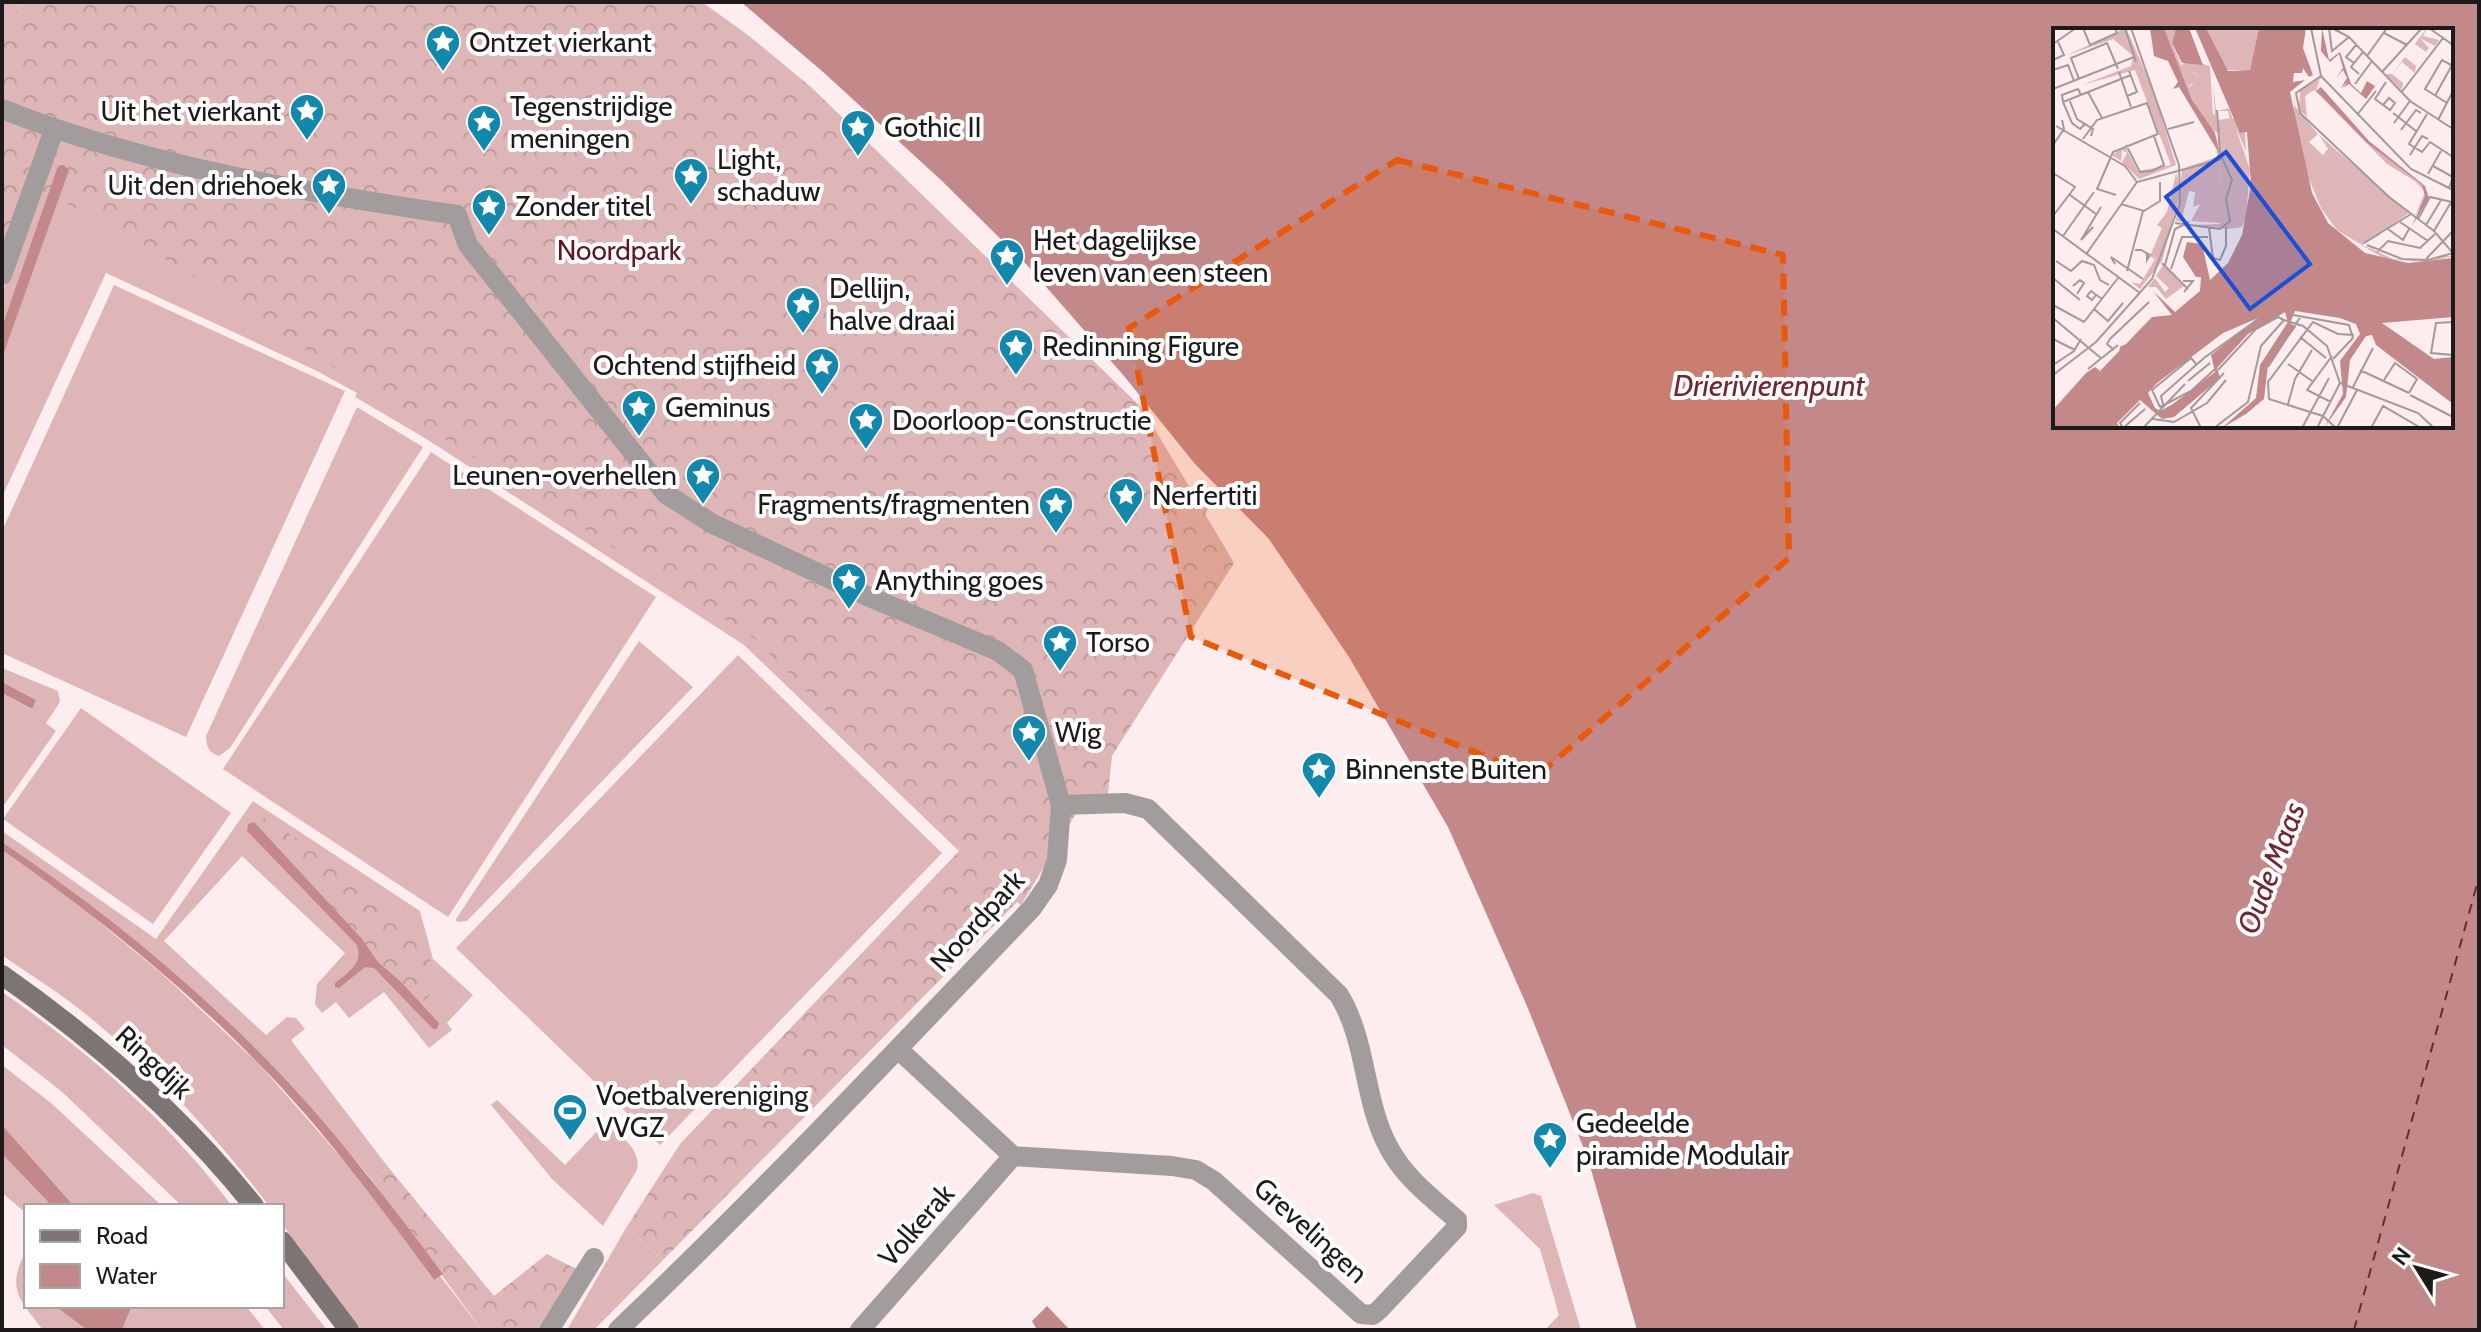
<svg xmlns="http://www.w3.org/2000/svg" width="2481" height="1332" font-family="Cabin,sans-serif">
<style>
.grass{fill:#deb6b7}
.forest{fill:url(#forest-crowns)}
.water{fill:#c2888a;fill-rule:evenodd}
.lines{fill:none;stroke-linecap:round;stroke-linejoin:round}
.ferry{stroke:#70272f;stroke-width:2;stroke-dasharray:10 8;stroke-linecap:butt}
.minor{stroke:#a39c9c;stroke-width:20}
.secondary{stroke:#7d7474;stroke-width:20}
.marked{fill:#e8590c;fill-opacity:0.2;stroke:#e8590c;stroke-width:6;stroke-dasharray:16 10;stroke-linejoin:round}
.labels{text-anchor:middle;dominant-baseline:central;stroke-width:8;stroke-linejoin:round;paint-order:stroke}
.poi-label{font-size:28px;fill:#1f1a1a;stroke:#fff;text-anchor:start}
.park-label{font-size:28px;fill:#5f1822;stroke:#fff}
.street-label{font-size:28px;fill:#1f1a1a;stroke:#fff}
.water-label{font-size:30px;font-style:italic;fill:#70272f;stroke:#fff}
.inset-river{fill:none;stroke:#c2888a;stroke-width:4}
.inset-road{fill:none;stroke:#a49999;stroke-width:2}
.view{fill:#1d4ed8;fill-opacity:0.15;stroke:#1d4ed8;stroke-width:4}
.inset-edge{fill:none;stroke:#1f1a1a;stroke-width:4}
</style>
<defs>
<pattern id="forest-crowns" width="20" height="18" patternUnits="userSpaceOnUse" patternTransform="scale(2)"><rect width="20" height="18" fill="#deb6b7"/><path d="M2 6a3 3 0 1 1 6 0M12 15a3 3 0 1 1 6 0" fill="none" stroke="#be9c9d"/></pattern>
</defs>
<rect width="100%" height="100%" fill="#fdedee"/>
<path class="grass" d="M 2,2 L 21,2 L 2,32 Z
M 43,180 L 823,678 L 955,827 L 959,851 L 744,645 L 428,440 L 355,397 L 357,393 L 315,370 L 106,273 L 2,497 L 2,294 Z
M 114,285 L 345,391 L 186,737 L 2,653 L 2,531 Z
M 357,407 L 423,447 L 230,748 L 219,756 C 208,752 207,748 206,736 Z
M 431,452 L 656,597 L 448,917 L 223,769 Z
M 639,641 L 693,687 L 467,921 L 457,922 L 456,919 Z
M 738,655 L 942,853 L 660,1145 L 456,948 Z
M 2,668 L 58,691 L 60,702 L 46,723 L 56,731 L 2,808 L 2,693 L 31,709 L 36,700 L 2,682 Z
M 81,708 L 231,813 L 153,924 L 3,819 Z
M 253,801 L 420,911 L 433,959 L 473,995 L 447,1023 L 452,1030 L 429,1048 L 384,992 L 349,1018 L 336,1002 L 322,1013 L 315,1004 L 317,984 L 345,953 L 242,856 L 164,941 L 266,1035 L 287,1017 L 296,1018 L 305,1029 L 291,1040 L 388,1167 L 372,1180 C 356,1159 337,1140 320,1120 C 225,1012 121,923 2,842 L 2,831 L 156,939 Z
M 2,850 L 63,892 L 161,973 L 258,1063 L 360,1179 L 433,1279 L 440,1276 L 482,1330 L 361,1330 L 282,1224 L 282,1206 L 269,1206 C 214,1133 149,1064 78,1008 C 54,989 27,973 2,955 Z
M 2,992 C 88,1051 169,1122 232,1206 L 182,1206 L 61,1091 L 2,1045 Z
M 2,1065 L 51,1103 L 162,1206 L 74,1206 L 2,1125 Z
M 497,1100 L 565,1165 L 606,1122 C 619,1135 642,1149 637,1170 L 603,1226 L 552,1179 L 491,1105 Z
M 2,1154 L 52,1206 L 26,1206 L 26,1213 L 2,1193 Z
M 1533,1193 L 1541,1196 L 1581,1330 L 1545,1330 L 1559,1315 L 1540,1249 L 1494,1205 Z
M 626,1228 L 663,1260 L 594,1330 L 567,1330 Z
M 26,1251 L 26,1306 L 55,1306 L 87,1330 L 43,1330 C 19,1299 6,1289 26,1251 Z
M 282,1272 L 284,1275 L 327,1330 L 284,1330 L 265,1306 L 282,1306 Z
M 132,1306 L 246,1306 L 265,1330 L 126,1330 L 123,1327 Z"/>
<path class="forest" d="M 21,2 L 702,2 L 748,35 L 812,88 L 1142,408 L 1199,503 L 1208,508 L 1205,514 L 1234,563 L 1112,756 L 1108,794 L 1087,795 L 1021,905 L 1017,902 L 663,1260 L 626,1228 L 680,1144 L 959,851 L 958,845 L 754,638 L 130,236 L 28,184 L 2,251 L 2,32 Z
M 262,817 L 362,879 L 361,900 L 379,908 L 402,910 L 415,918 L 429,958 L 440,974 L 432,994 L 421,1003 L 378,962 L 362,939 L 254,822 Z
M 388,1167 L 494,1296 L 547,1254 L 576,1269 L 537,1330 L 482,1330 L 372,1180 Z"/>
<path class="water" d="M 741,2 L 2479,2 L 2479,1330 L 1637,1330 L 1588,1159 L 1527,1006 L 1448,827 L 1349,657 L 1269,539 L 1195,464 L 1124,376 L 1027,265 L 942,181 L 822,71 ZM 2451,30 L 2451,426 L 2055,426 L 2055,30 Z
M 63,165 L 69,170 L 2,358 L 2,327 L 58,166 Z
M 2,682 L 36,700 L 32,709 L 2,693 Z
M 254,822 L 362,939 L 378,962 L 402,983 L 439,1023 L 437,1029 L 433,1029 L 374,968 L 365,967 L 339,988 L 335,987 L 335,983 C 348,973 365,962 356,944 L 247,831 L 248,824 Z
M 2,842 C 96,905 185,977 265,1058 C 330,1124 387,1199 443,1274 L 434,1280 C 379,1205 323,1129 258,1063 C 182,985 92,912 2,850 Z
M 2,1125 L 74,1206 L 52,1206 L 2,1154 Z
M 55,1306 L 132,1306 L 123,1327 L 126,1330 L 87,1330 Z
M 1047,1306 L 1070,1330 L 1037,1330 L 1032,1321 Z"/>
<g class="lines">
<path class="ferry" d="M 2354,1330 L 2479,877"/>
<path class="minor" d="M 2,109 C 146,166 303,192 457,215 L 468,245 L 666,494 L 713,524 L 867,596 L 998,651 L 1023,670 L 1061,805 L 1057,860 L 1048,885 L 1032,908 C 896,1051 761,1194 618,1330
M 2,275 L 54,130
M 898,1049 L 1013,1156 L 1172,1166 L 1196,1170 L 1214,1181 L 1361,1314 L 1373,1315 L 1380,1309 L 1457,1227 L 1457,1220 C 1432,1198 1405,1178 1389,1148 C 1363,1101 1368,1043 1339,995 L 1148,809 L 1125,803 L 1061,805
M 549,1330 L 594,1258
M 860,1330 L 1013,1156"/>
<path class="secondary" d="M 2,975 C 95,1040 183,1117 254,1206
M 282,1241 L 349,1330"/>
</g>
<path class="marked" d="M 1397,160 L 1783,255 L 1789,558 L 1536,777 L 1191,637 L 1129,328 Z"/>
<defs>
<symbol id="sight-pin" viewBox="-11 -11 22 30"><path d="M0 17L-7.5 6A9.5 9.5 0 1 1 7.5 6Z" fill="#1487ac" stroke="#fff"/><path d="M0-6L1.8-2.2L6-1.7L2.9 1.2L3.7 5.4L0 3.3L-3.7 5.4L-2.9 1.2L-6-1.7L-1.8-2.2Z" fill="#fff"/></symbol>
<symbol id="stadium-pin" viewBox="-11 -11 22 30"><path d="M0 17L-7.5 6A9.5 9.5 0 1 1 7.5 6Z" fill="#1487ac" stroke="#fff"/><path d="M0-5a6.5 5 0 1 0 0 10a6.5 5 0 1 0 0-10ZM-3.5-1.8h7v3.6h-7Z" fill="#fff"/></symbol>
</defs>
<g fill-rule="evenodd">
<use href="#sight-pin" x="423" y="22" width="40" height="54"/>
<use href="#sight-pin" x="287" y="91" width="40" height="54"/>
<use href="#sight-pin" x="464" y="102" width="40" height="54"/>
<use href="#sight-pin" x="838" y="107" width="40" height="54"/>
<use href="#sight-pin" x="671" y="155" width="40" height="54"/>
<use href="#sight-pin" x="309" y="165" width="40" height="54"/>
<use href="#sight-pin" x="469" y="186" width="40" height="54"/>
<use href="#sight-pin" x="987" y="236" width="40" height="54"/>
<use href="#sight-pin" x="783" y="284" width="40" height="54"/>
<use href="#sight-pin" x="996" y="326" width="40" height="54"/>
<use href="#sight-pin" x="802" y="345" width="40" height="54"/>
<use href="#sight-pin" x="619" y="387" width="40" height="54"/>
<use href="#sight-pin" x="846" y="400" width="40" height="54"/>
<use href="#sight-pin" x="683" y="455" width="40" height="54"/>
<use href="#sight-pin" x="1106" y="475" width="40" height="54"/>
<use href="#sight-pin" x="1036" y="484" width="40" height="54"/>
<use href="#sight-pin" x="829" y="560" width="40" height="54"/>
<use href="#sight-pin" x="1040" y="622" width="40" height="54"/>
<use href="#sight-pin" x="1009" y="712" width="40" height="54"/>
<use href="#sight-pin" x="1299" y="749" width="40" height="54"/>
<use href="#stadium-pin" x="550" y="1091" width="40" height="54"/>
<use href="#sight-pin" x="1530" y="1119" width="40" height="54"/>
</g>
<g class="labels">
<g class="poi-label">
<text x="469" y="42">Ontzet vierkant</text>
<text x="510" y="106">Tegenstrijdige<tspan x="510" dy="32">meningen</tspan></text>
<text x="281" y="111" text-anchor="end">Uit het vierkant</text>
<text x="884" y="127">Gothic II</text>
<text x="717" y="159">Light,<tspan x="717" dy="32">schaduw</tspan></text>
<text x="303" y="185" text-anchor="end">Uit den driehoek</text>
<text x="515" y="206">Zonder titel</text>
<text x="1033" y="240">Het dagelijkse<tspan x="1033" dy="32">leven van een steen</tspan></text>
<text x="829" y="288">Dellijn,<tspan x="829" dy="32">halve draai</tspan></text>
<text x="1042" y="346">Redinning Figure</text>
<text x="796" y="365" text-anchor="end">Ochtend stijfheid</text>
<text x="665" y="407">Geminus</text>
<text x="892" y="420">Doorloop-Constructie</text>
<text x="677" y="475" text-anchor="end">Leunen-overhellen</text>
<text x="1152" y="495">Nerfertiti</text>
<text x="1030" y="504" text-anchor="end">Fragments/fragmenten</text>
<text x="875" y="580">Anything goes</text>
<text x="1086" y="642">Torso</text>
<text x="1055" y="732">Wig</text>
<text x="1345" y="769">Binnenste Buiten</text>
<text x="596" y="1095">Voetbalvereniging<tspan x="596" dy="32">VVGZ</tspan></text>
<text x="1576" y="1123">Gedeelde<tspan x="1576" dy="32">piramide Modulair</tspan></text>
</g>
<g class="park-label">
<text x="619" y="250">Noordpark</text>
</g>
<g class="street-label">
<text transform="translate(977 921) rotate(-48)">Noordpark</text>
<text transform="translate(154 1062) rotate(43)">Ringdijk</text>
<text transform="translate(916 1225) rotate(-49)">Volkerak</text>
<text transform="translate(1311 1230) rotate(42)">Grevelingen</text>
</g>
<g class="water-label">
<text x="1769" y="385">Drierivierenpunt</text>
<text transform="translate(2271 868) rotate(-69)">Oude Maas</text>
</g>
</g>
<g transform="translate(2053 28)">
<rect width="400" height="400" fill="#fdedee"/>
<path d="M 73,0 L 100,61 L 123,137 L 86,151 L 69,134 L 74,125 L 69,122 L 68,133 L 59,127 L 72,119 L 85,143 L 118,137 L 82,42 L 29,57 L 78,38 L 80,28 L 60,11 L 12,28 ZM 111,0 L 123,0 L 119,15 L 128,37 L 147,49 L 136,58 L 147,83 L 162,87 L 160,54 L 164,92 L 180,90 L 192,105 L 193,123 L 183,100 L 184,124 L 168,125 L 166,106 L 154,98 L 139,72 ZM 374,0 L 370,8 L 386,12 L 382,18 L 367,10 L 376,20 L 373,24 L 362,16 L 352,29 L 363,38 L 362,45 L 349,34 L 339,46 L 350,55 L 349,62 L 332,46 L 339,46 ZM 267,50 L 263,63 L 268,69 L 314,115 L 369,157 L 372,164 L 373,165 L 371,172 L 362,188 L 372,164 L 362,153 L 334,136 L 261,62 L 252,68 L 254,89 L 246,82 L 247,62 ZM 242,60 L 242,78 L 265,106 L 256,114 L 270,127 L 275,121 L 266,107 L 356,185 L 310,217 L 340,231 L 377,233 L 391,228 L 400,228 L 375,234 L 332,231 L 284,202 L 268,180 L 253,143 L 241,84 ZM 166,132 L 168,195 L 138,193 L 147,176 L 140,179 L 142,164 L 136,163 L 128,194 L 123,193 L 129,142 ZM 123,145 L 128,162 L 109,233 L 87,261 L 78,254 L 87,256 L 102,231 L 97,228 L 109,200 L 104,197 L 114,184 ZM 110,237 L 131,258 L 113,271 L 103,259 L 95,259 L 102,250 L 112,264 L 116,260 L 103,248 Z" fill="#deb6b7"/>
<path d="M 153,0 L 206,0 L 197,42 L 174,42 ZM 138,33 L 157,38 L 160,89 L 147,83 L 136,60 L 146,48 L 140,44 L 134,53 L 128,37 ZM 176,80 L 197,142 L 193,189 L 189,199 L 175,201 L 138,197 L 167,196 L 166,132 L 131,140 L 164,129 L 163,106 L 167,125 L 184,122 L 175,83 L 165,83 Z" fill="#deb6b7"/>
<path d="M 157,0 L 202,0 L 194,36 L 172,34 Z" fill="#deb6b7"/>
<path d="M 97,0 L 111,0 L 139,72 L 162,105 L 166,125 L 126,59 L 120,61 L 125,54 L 115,33 L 101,28 ZM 123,0 L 136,0 L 150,37 L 129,35 L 119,15 ZM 142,0 L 153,0 L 175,43 L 197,42 L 206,0 L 253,0 L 250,20 L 260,47 L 256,49 L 250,40 L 249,45 L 241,45 L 240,54 L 252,52 L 237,64 L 259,165 L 275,195 L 312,225 L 355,235 L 400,230 L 400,289 L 329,295 L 381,331 L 400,329 L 400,376 L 323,317 L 319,307 L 313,308 L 297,332 L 293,369 L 271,400 L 290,366 L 287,333 L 307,306 L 303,296 L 287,290 L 242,283 L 237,295 L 243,299 L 215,337 L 211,371 L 193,386 L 169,400 L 203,370 L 207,337 L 235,294 L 232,284 L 195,306 L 164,340 L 167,350 L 121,389 L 109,391 L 87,372 L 64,395 L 67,400 L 0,400 L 0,382 L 33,345 L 42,339 L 47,343 L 99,289 L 119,287 L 100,263 L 122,284 L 147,263 L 148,249 L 143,249 L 130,229 L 134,214 L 149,216 L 157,252 L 175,235 L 189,207 L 198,157 L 194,104 L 187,105 ZM 205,290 L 158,327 L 162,344 L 120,376 L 107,383 L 102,380 L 95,365 L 104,355 L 170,305 ZM 269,0 L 276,32 L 287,24 L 298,56 L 308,65 L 314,53 L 322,58 L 330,47 L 313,71 L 296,56 L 290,60 L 295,54 L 288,60 L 294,50 L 290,42 L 283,50 L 290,40 L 286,26 L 277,34 L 268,23 ZM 268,59 L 316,113 L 372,158 L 376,170 L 359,198 L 372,168 L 369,157 L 314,115 L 263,63 Z" fill="#c2888a" fill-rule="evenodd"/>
<path class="inset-river" d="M 231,0 L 221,31 L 219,91 L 242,201 L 274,243 L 299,292M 64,392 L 61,353 L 69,320 L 154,287 L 222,264 L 258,267 L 300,293 L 400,273"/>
<path class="inset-road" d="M 30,0 L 37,17 L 64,5 L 62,0M 72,0 L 83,34M 258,0 L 268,48M 276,0 L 279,23 L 296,9M 279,0 L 296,9 L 357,73 L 400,101M 376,0 L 400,17M 331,5 L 354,17M 0,16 L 23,0M 314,28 L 334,0M 0,32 L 11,27 L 5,14M 301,35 L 293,29 L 303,17M 0,42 L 15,37 L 21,53M 66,44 L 78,79M 329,44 L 369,0M 306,46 L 298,39 L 310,24M 268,48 L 243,65 L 247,85 L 336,169 L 381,203M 268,48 L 358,141 L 400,162M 26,51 L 18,30 L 54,15 L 65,41M 302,56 L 319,33M 0,61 L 81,29M 35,64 L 49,90M 348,65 L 390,10M 74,68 L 84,64 L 76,43M 382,68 L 399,37M 16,71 L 24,91 L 40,101 L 38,108M 0,72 L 0,102M 10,74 L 78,47M 10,74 L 19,95 L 27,101 L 32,96M 10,74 L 9,67 L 25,61 L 28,67M 394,75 L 372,61 L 389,32 L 400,38M 330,77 L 336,70 L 342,75 L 337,82 L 330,77 L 322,71 L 333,54M 340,85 L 363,103M 374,86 L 356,116 L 369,124 L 377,114 L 400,129M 304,87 L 323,63M 385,92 L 400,63M 341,95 L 357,73M 3,98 L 72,138 L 84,154M 115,101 L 141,94M 348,102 L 363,82 L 368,85M 30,111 L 44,92 L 94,75 L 105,106 L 60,124 L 44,161 L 63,167M 0,117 L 11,101 L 9,92M 73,117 L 87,144 L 99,143 L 111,137 L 101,108M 357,127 L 369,108 L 375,111M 380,138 L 400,149 L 396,160M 0,145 L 22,159 L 0,188M 375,146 L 388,123M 17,167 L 43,186M 68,176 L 91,183 L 107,173 L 107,154M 365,191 L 377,169 L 399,174M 347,194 L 375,213M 122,195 L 167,201 L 177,193 L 173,171 L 179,152 L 167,125 L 164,82M 373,197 L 388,172M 40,199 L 28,212 L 48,179M 156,200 L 160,230 L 167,232 L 173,218 L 173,199M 0,201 L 87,265M 335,201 L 350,212 L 356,201M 326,206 L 311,215 L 358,186M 10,208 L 41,164M 314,217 L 349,231 L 375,232 L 400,225M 82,222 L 88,222 L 97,227 L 94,232 L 94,226M 324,224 L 335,213 L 367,220 L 382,206M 399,224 L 381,203 L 400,171M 34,225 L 84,154 L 169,131M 373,231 L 400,203M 3,233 L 18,243 L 29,233 L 41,237 L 47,252 L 56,257M 109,235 L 135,261M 62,236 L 58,229 L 90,251M 112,237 L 122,201 L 136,194M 118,241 L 129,209 L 155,209M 74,243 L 90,183M 0,250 L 27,272M 130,253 L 140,253 L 131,264M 20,258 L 27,252 L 31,255 L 24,266M 43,267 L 39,272 L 34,268 L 38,263 L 49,271M 0,277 L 31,294 L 65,250M 41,281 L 55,293 L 70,275M 240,287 L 296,297 L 300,310 L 280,331M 0,290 L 49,331M 231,292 L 250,298 L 274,318 L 287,355M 400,294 L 383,295 L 378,325 L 400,327M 247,309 L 273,330M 0,311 L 22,322M 61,322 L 54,316 L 57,311 L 96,274M 235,336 L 259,353M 0,337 L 21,323 L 28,311M 215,339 L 248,288M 35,341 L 65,317M 165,342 L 203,301 L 225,289 L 231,292M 307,342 L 356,365M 0,347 L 43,314 L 99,251 L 127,175 L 126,137 L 78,0M 331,352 L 342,335 L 364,351 L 356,365M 135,353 L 157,335M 287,355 L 365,385 L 381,400M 300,359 L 320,320M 357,367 L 400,389M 278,374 L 254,362 L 279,328M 110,376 L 108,368 L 151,330 L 205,291M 235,376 L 242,351 L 259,322M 107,379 L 99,362 L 138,330 L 144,337M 107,379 L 138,363 L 162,341M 100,391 L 121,394 L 154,375 L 173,352M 70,400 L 67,395 L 87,375M 70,400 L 92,381M 90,400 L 132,356M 148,400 L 138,380 L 171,345M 161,400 L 195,374 L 208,318 L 231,292M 249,400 L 276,350M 264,400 L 287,355M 283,400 L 270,388 L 216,371 L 215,354 L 260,294 L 285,306 L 301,307M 284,400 L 304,362M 318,400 L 330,378 L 368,400"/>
<path class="view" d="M 173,124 L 257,236 L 197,281 L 113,169 Z"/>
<rect width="400" height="400" class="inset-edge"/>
</g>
<rect width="2481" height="1332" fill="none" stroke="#1f1a1a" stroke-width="8"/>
<rect x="24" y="1204" width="260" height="104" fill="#ffffff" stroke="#a5a3a3" stroke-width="2"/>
<rect x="40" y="1230" width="40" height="12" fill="#7d7474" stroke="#a5a3a3" stroke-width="2"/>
<text x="96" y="1244" font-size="24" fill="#1f1a1a">Road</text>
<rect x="40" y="1264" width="40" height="24" fill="#c2888a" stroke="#a5a3a3" stroke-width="2"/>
<text x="96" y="1284" font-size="24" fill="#1f1a1a">Water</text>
<g transform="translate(2417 1268) rotate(307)" stroke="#ffffff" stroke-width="6" paint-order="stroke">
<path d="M0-6L14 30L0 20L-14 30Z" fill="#1f1a1a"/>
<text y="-12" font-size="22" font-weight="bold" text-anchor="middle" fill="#1f1a1a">N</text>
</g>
</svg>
